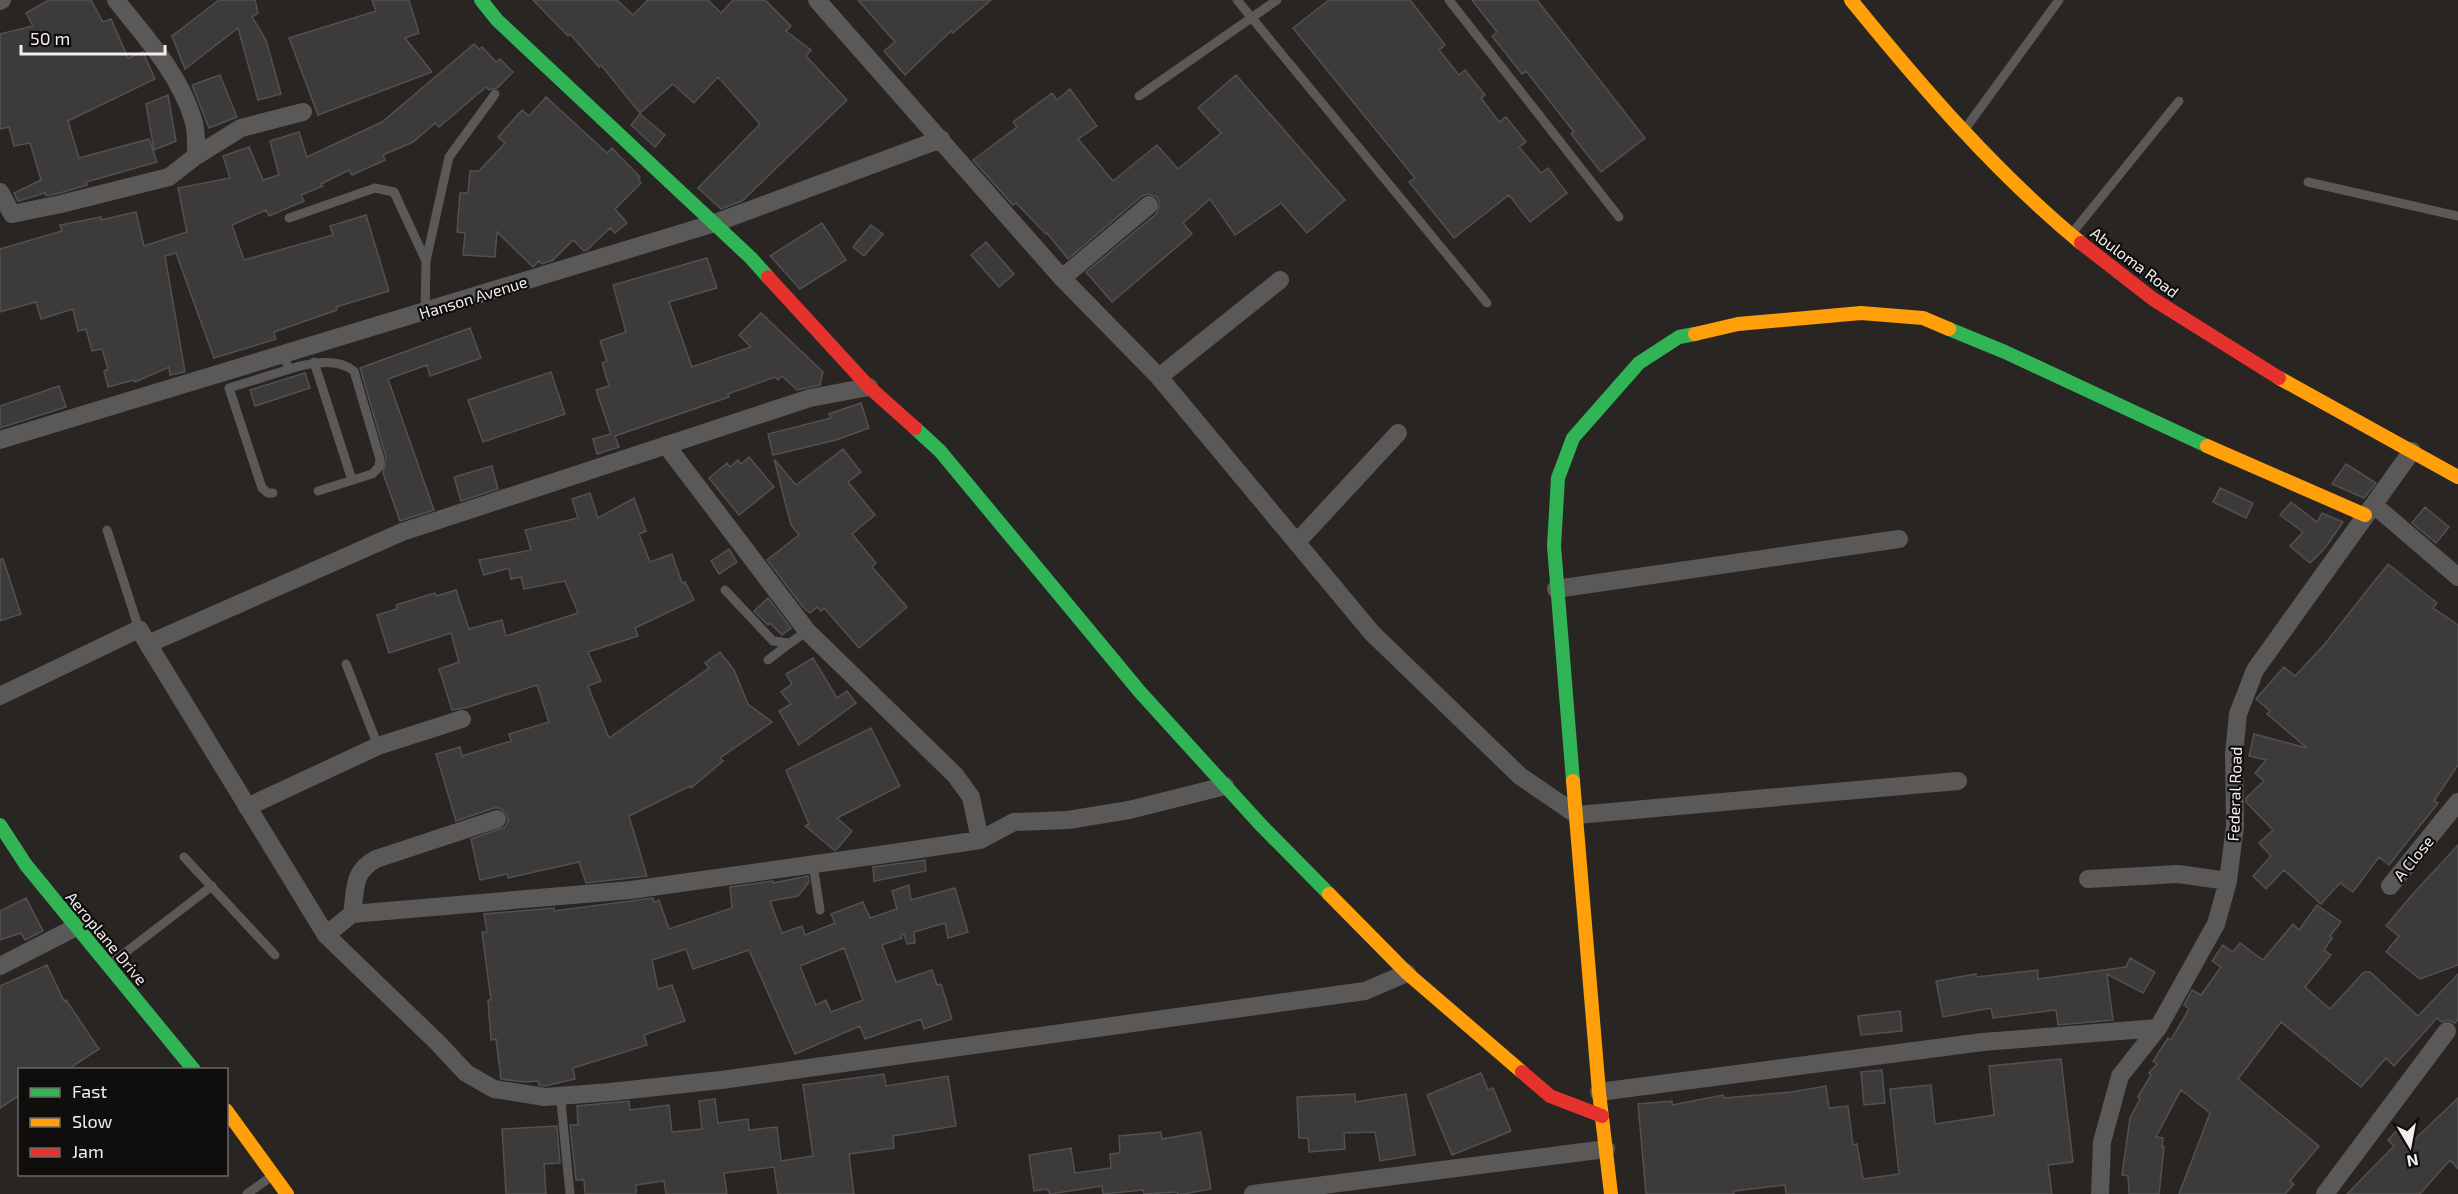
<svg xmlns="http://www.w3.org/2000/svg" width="2458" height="1194" font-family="'Exo 2',sans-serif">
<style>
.building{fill:#3d3a3a;stroke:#525050;stroke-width:1.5;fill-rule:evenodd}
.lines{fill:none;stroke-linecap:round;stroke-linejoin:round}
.lane{stroke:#5a5958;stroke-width:9}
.street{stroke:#5a5958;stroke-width:18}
.fast{stroke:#30b455;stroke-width:14}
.slow{stroke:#ff9f0a;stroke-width:14}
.jam{stroke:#e5322d;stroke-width:14}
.labels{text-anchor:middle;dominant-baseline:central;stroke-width:4.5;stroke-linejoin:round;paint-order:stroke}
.street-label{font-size:16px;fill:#f1eeed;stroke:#100e0d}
</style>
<rect width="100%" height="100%" fill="#282523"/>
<path class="building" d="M 49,0 L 91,0 L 103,22 L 111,19 L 128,58 L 143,52 L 155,79 L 68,121 L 79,158 L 149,139 L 157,162 L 86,182 L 87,185 L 60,193 L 46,196 L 45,193 L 18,201 L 14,193 L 41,180 L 30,143 L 14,146 L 9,127 L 0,129 L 0,34 L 33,26 L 26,13 Z
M 219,0 L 255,0 L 258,13 L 252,17 L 266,40 L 281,94 L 258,100 L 238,28 L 185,69 L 172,36 Z
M 372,0 L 409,0 L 419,33 L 405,38 L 432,72 L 318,115 L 289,38 L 376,11 Z
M 533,0 L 617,0 L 633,15 L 648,0 L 708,0 L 721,13 L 733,0 L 765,0 L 791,26 L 786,31 L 811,50 L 806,56 L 847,100 L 742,201 L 721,209 L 698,188 L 760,124 L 718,77 L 694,103 L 673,84 L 640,113 L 601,65 L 599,67 L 570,34 L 568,36 Z
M 858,0 L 991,0 L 953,33 L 951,31 L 905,75 L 884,51 L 895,42 Z
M 1329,0 L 1410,0 L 1445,45 L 1439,50 L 1459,75 L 1465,70 L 1485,95 L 1481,98 L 1499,122 L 1506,117 L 1526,142 L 1519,147 L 1541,173 L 1548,168 L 1567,193 L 1530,222 L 1509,195 L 1454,238 L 1409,182 L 1415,178 L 1293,28 Z
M 1472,0 L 1537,0 L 1645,138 L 1601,172 L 1571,134 L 1574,132 L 1526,71 L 1522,74 L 1492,36 L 1497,32 Z
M 474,44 L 479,49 L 482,47 L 496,62 L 500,59 L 513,72 L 497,88 L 489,90 L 486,87 L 439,127 L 435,123 L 413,142 L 383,155 L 385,160 L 352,175 L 349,170 L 321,184 L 323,186 L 301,195 L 304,201 L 269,216 L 266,210 L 232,225 L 244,260 L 333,235 L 330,226 L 366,215 L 389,291 L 336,307 L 337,310 L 274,332 L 276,339 L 214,358 L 176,253 L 165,256 L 185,372 L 170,375 L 169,367 L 135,382 L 134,380 L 108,387 L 104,371 L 108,369 L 102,349 L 92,351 L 86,329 L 78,331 L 73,309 L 41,319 L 36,302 L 0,312 L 0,249 L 62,231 L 60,225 L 101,217 L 101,220 L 136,212 L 144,246 L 187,232 L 178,188 L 230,178 L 223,156 L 249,147 L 263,180 L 279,175 L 270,141 L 299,132 L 307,157 L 382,122 Z
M 220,75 L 237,117 L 209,128 L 192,85 Z
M 1236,75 L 1345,200 L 1307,233 L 1281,203 L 1235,235 L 1210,199 L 1183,223 L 1192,234 L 1112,302 L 1086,272 L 1156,214 L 1160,204 L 1157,197 L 1148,194 L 1142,196 L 1068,259 L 1047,233 L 1046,234 L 1016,203 L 1013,205 L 973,160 L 1017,127 L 1013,122 L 1052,93 L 1057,100 L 1070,89 L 1097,126 L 1078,139 L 1113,181 L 1157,145 L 1178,169 L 1221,133 L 1198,108 Z
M 168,95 L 176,141 L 154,150 L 146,104 Z
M 546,97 L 607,153 L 612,148 L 640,177 L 638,179 L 641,183 L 615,209 L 627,223 L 615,233 L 610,228 L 587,250 L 584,251 L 573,240 L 553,260 L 542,264 L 539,261 L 533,267 L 497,232 L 495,257 L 463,255 L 465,233 L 457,232 L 460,193 L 468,193 L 470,171 L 479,171 L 505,143 L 498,137 L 522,110 L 529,116 Z
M 640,114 L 665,135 L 655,147 L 631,125 Z
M 822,223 L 846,260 L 800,289 L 770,256 Z
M 871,225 L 883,234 L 864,256 L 853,247 Z
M 986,242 L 1014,274 L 999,287 L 971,255 Z
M 707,258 L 717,288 L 669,302 L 692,367 L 751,347 L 739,335 L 761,313 L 823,372 L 820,385 L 797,390 L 782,376 L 778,380 L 775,377 L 728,394 L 729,397 L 615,436 L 619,447 L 597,454 L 593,439 L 611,434 L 596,390 L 609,386 L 602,363 L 607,361 L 600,341 L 626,332 L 613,285 Z
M 470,328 L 481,358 L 430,376 L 427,365 L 388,379 L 434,510 L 400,521 L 383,473 L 386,457 L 360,368 Z
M 551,372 L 565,414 L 483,442 L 468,400 Z
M 305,373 L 310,388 L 255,406 L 250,390 Z
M 59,386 L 66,407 L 0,428 L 0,406 Z
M 861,403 L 869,428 L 836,440 L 773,455 L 768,434 L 831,418 L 829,414 Z
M 843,449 L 861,472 L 848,482 L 875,515 L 852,534 L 876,563 L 872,567 L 907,607 L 859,648 L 824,608 L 821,611 L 817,607 L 810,613 L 803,607 L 767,560 L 799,535 L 791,525 L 774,459 L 796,485 Z
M 749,457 L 774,487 L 739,515 L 709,478 L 727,463 L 730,467 L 738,460 L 741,464 Z
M 2346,464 L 2376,483 L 2364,498 L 2332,484 Z
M 492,466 L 498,489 L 461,501 L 454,477 Z
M 2220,488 L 2253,503 L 2246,518 L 2213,502 Z
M 590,493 L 598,518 L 634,498 L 646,531 L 639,534 L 650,562 L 672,554 L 682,583 L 685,582 L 694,600 L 635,628 L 638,636 L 588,652 L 601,681 L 588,686 L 609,738 L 709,668 L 705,663 L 720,652 L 734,670 L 748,704 L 772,722 L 720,758 L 723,761 L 691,788 L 690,786 L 629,816 L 647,876 L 586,883 L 579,862 L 508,878 L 507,874 L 480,880 L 471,839 L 505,827 L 508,821 L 507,815 L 500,808 L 494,808 L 456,821 L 436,754 L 460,747 L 462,756 L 511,741 L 509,734 L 549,722 L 537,685 L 465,708 L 452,710 L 439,669 L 459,662 L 451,633 L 389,653 L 377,615 L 397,609 L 396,605 L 435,593 L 436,596 L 456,590 L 469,629 L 502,620 L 506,636 L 578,613 L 565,581 L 524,589 L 521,577 L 511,579 L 509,568 L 484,575 L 479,560 L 531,550 L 525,530 L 578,518 L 572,499 Z
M 2291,502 L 2317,522 L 2322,513 L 2343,522 L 2325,548 L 2310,563 L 2290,546 L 2303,532 L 2280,515 Z
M 2425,507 L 2449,527 L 2436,543 L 2412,523 Z
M 729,549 L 737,562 L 719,574 L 711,561 Z
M 0,559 L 3,559 L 21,614 L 0,621 Z
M 2388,564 L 2437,603 L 2433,608 L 2458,625 L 2458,765 L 2434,801 L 2438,803 L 2389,865 L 2379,857 L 2353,892 L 2340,883 L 2321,904 L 2284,870 L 2266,889 L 2253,876 L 2271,856 L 2259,843 L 2273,830 L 2246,802 L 2246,798 L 2264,781 L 2255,773 L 2266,760 L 2249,756 L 2254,734 L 2307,748 L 2267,714 L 2270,711 L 2256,699 L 2284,667 L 2295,676 L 2324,645 Z
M 768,598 L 791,628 L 782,635 L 770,623 L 768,625 L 754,611 Z
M 813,658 L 837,698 L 847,691 L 856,703 L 799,745 L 779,711 L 791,704 L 781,692 L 792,684 L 786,674 Z
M 871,728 L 900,786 L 837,818 L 852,831 L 836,850 L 834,850 L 805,826 L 809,824 L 786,770 Z
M 2458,845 L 2458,965 L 2420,979 L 2386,952 L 2399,936 L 2386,926 L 2412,895 Z
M 925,860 L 926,871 L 874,881 L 873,867 Z
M 808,876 L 809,882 L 798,896 L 770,901 L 782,933 L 802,926 L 805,935 L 835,923 L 831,914 L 863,902 L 870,918 L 897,909 L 892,891 L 909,885 L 911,900 L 955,888 L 968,932 L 948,938 L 945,923 L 914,932 L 915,943 L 907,944 L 904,934 L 901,935 L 902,938 L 882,945 L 896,982 L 932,970 L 937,985 L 941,984 L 952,1019 L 924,1029 L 921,1019 L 865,1039 L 860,1026 L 795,1054 L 749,950 L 693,969 L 686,949 L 652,960 L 658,989 L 672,985 L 685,1021 L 644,1035 L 647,1045 L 573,1068 L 575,1079 L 545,1086 L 539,1085 L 538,1081 L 525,1082 L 501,1079 L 496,1039 L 491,1040 L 488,1000 L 491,1000 L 482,932 L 487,932 L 484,914 L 554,908 L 554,911 L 653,898 L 654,902 L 659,900 L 669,929 L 732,908 L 730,887 L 773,881 L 773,883 ZM 844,948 L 863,1000 L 831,1012 L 826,1000 L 816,1005 L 800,966 Z
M 26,898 L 43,931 L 25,940 L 21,933 L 0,940 L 0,911 Z
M 2317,905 L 2341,922 L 2330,936 L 2332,938 L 2324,950 L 2331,955 L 2305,987 L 2330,1009 L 2364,972 L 2370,972 L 2418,1016 L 2458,974 L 2458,1020 L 2455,1023 L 2448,1020 L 2441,1022 L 2437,1018 L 2394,1066 L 2386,1058 L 2361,1087 L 2281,1022 L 2238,1079 L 2319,1146 L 2290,1181 L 2294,1184 L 2285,1194 L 2179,1194 L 2210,1113 L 2181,1090 L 2156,1137 L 2163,1138 L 2162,1147 L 2164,1147 L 2159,1194 L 2129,1194 L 2128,1176 L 2122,1175 L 2130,1118 L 2140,1099 L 2138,1097 L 2151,1075 L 2149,1073 L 2157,1064 L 2153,1061 L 2168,1038 L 2171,1040 L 2189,1009 L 2184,1005 L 2192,990 L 2201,995 L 2221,967 L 2212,961 L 2223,945 L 2233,952 L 2240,943 L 2263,960 L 2293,924 L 2299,930 Z
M 2130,958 L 2155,972 L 2143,993 L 2107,974 L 2113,1020 L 2058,1025 L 2056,1010 L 1993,1018 L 1991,1008 L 1943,1017 L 1936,981 L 1976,974 L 1976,977 L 2038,970 L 2038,979 L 2126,967 Z
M 47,965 L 64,1001 L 66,1000 L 99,1049 L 67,1070 L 20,1070 L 20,1095 L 0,1108 L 0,986 Z
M 1900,1011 L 1902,1031 L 1861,1035 L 1858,1016 Z
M 2061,1059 L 2073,1162 L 2048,1165 L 2052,1194 L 1786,1194 L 1785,1185 L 1734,1191 L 1734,1194 L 1646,1194 L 1638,1104 L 1672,1101 L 1672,1105 L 1723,1095 L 1724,1098 L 1791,1092 L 1826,1086 L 1829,1108 L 1848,1106 L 1853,1145 L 1857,1144 L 1863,1179 L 1899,1174 L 1890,1089 L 1931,1085 L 1935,1124 L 1994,1115 L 1989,1066 Z
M 1882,1070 L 1885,1103 L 1864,1105 L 1861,1072 Z
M 1481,1073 L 1488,1090 L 1493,1088 L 1511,1131 L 1452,1155 L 1427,1095 Z
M 884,1074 L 886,1086 L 948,1076 L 956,1126 L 893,1136 L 894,1148 L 849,1154 L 854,1194 L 778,1194 L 774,1167 L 724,1173 L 727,1194 L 666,1194 L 664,1181 L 636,1185 L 636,1194 L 585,1194 L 584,1180 L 576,1180 L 570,1125 L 578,1125 L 577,1106 L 629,1101 L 630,1110 L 669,1105 L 672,1132 L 702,1129 L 699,1101 L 715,1099 L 718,1123 L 748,1119 L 749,1130 L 777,1127 L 781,1161 L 813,1156 L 803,1085 Z
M 1355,1094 L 1355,1102 L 1406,1094 L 1415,1155 L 1380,1161 L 1375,1132 L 1344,1133 L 1345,1149 L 1309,1152 L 1308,1138 L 1299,1138 L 1297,1097 Z
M 2458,1098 L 2458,1169 L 2450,1160 L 2420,1194 L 2347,1194 L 2394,1146 L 2388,1140 L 2400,1127 L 2414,1140 Z
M 557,1126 L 560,1163 L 544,1164 L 546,1194 L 506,1194 L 502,1129 Z
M 1161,1132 L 1162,1139 L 1201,1132 L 1211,1189 L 1183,1194 L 1178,1194 L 1177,1192 L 1144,1194 L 1143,1190 L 1103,1194 L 1102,1186 L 1050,1194 L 1047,1189 L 1034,1191 L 1029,1155 L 1071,1148 L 1075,1173 L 1111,1168 L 1110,1154 L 1120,1153 L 1119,1136 Z"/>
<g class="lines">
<path class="lane" d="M 1237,0 L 1487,303
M 1449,0 L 1619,217
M 1139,96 L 1277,0
M 1965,129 L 2059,0
M 2308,182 L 2458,216
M 289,218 L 375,188 L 394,192 L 426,261
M 2073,232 L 2179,101
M 425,311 L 426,261 L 449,157 L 495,94
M 314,362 L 352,480
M 290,369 C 309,363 336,357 354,371 L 380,459 L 379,467 L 372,474 L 318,491
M 273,493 L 268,493 L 262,488 L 229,388 L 290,369 L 287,364
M 107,530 L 139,629
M 725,590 L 773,641 L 790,643 L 807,631
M 768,660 L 790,643
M 346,664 L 378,746
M 184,857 L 275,955
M 813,864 L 820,910
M 109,965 L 212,886
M 561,1102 L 570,1194
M 247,1194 L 272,1176"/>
<path class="street" d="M 116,0 C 145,37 179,73 193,119 C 197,130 196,144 196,156
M 817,0 L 1062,278 L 1159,377 L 1372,633 L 1520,776 L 1577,815 L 1958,781
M 0,1 L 2,0
M 0,192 L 12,214 L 61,204 L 169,177 L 196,156 L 241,128 L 303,112
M 1062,278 L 1149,205
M 1159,377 L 1280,280
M 0,440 L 715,223 L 941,139
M 666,445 L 807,631 L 955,775 L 971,797 L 980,840
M 2374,505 L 2458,577
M 1297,542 L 1398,433
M 1556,589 L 1899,539
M 148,644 L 326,935 L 438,1043 L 466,1073 L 494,1089 L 545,1097 L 610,1092 L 721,1080 L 1365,991 L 1407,973
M 0,696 L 139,629 L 148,644 L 402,532 L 810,398 L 869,387
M 247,807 L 378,746 L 462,719
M 2088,879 L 2178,874 L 2228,881
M 2390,886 L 2458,802
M 352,914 C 356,889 352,872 376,859 L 497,819
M 326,935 L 352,914 L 631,890 L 893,853 L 980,840 L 1014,822 L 1068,820 L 1129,810 L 1225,786
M 0,966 L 76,927
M 1599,1092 L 1983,1042 L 2158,1028
M 1253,1194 L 1606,1149
M 2100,1194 L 2102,1142 L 2120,1076 L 2158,1028 L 2216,924 L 2228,881 L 2235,826 L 2234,754 L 2238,714 L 2255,670 L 2412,451
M 2325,1194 L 2447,1031"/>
<path class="fast" d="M 481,0 L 497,20 L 751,258 L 768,277
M 1949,329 L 2005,352 L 2207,446
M 915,428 L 940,451 L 1140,692 L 1260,824 L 1329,894
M 1573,781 L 1554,546 L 1558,478 L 1573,438 L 1639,363 L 1679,337 L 1695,334
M 0,825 L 26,865 L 194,1070"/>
<path class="slow" d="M 1851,0 C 1921,86 1995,172 2081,243
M 1695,334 L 1738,324 L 1861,313 L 1923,318 L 1949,329
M 2279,378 L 2458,477
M 2207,446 L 2365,515
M 1573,781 L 1599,1092 L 1611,1194
M 1329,894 L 1407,973 L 1522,1072
M 226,1110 L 287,1194"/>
<path class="jam" d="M 2081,243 L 2153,299 L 2279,378
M 768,277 L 869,387 L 915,428
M 1522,1072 L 1550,1096 L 1602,1116"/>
</g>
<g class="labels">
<g class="street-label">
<text transform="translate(2135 262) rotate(37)">Abuloma Road</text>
<text transform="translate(473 297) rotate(-17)">Hanson Avenue</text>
<text transform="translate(2234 794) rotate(-88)">Federal Road</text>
<text transform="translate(2413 858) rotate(-51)">A Close</text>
<text transform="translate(107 938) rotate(50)">Aeroplane Drive</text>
</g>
</g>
<rect x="18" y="1068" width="210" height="108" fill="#100e0d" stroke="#6a6867" stroke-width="1.5"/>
<rect x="30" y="1088" width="30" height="9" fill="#30b455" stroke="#6a6867" stroke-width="1.5"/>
<text x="72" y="1098" font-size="18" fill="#f1eeed">Fast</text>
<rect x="30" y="1118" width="30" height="9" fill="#ff9f0a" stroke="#6a6867" stroke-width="1.5"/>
<text x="72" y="1128" font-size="18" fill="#f1eeed">Slow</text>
<rect x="30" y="1148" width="30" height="9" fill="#e5322d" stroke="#6a6867" stroke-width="1.5"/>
<text x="72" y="1158" font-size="18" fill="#f1eeed">Jam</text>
<g transform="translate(2410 1146) rotate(170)" stroke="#100e0d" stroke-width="4.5" paint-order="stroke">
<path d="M0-4.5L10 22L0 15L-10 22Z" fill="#f1eeed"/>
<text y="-9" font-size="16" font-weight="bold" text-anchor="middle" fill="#f1eeed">N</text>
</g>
<path d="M21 45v9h144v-9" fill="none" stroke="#f1eeed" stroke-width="3"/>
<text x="30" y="45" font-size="18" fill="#f1eeed" stroke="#100e0d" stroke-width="4.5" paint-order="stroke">50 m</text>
</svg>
